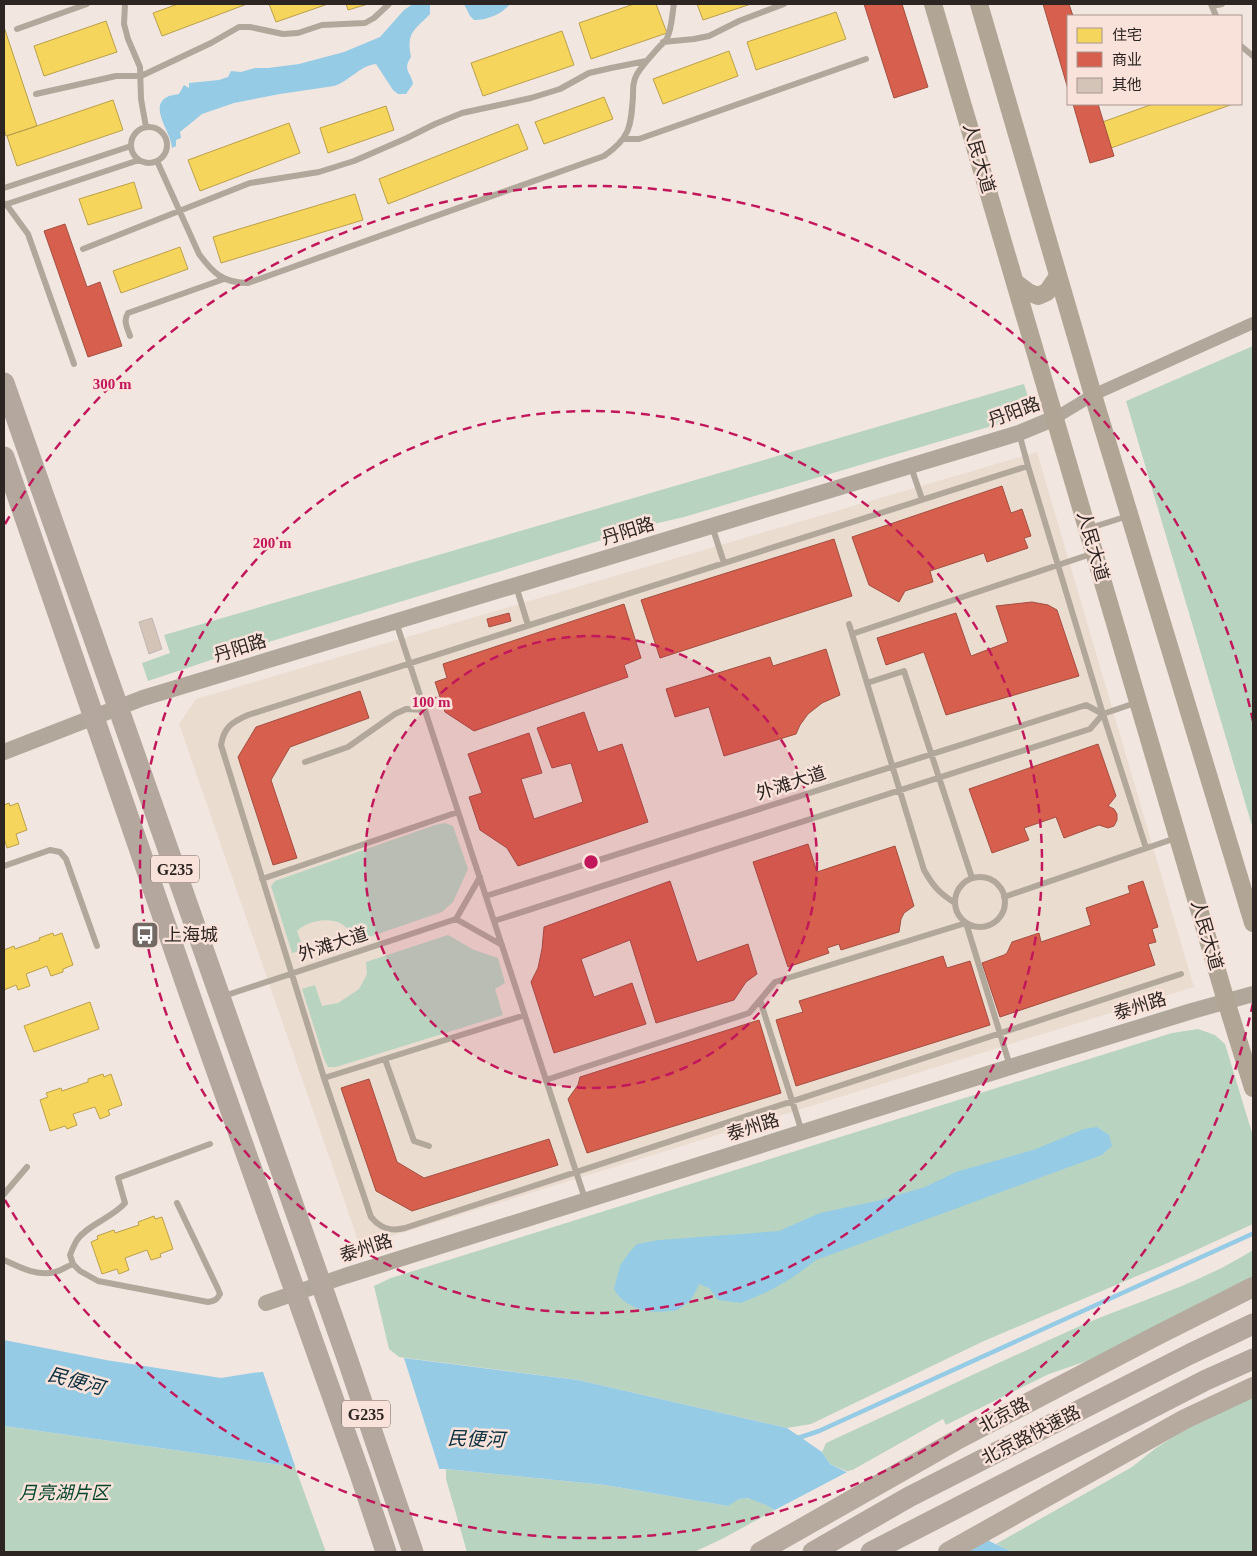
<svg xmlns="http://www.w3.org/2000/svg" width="1257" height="1556" font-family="'Times New Roman','Noto Sans SC',serif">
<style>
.commercial{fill:#ebdcd0}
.green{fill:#b8d4c1}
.water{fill:#95cbe4}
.pier{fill:#f2e6e1}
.homes{fill:#f6d55c;stroke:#baa04b}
.shops{fill:#d6604d;stroke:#a34e40}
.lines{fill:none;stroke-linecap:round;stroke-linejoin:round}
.stream{stroke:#95cbe4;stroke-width:4.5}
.building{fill:#d4c4b7;stroke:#c0b7b2}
.service{stroke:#b1a79a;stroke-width:6}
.minor{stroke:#b1a79a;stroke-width:12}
.tertiary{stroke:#b1a79a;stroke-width:16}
.secondary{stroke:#b1a595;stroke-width:18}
.primary{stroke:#b6aa9f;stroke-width:20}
.trunk{stroke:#b4a89e;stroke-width:21}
.ring{fill:none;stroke:#c2185b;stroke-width:2.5;stroke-dasharray:9 6}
.labels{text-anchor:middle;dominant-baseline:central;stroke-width:5;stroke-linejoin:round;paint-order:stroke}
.shield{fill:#f9e2da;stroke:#6a5e59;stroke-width:1}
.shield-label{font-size:16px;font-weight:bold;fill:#2d2522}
.street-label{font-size:18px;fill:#2d2522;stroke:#f9e2da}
.poi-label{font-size:18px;fill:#2d2522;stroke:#f9e2da;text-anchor:start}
.park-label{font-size:18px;font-style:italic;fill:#00452c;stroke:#f9e2da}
.water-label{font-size:19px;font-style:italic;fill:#072e3e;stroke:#f9e2da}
.centre{fill:#c2185b;stroke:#f9e2da;stroke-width:2.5}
.ring-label{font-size:15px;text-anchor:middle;font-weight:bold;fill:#c2185b;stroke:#f9e2da;stroke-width:5;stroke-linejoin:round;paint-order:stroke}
</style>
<rect width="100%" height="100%" fill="#f2e6e1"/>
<path class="commercial" d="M 1037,452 L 1194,987 L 360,1246 L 179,724 L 196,699 Z"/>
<path class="green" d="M 1253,346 L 1253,829 L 1126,401 Z
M 1024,384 L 1030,404 L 1019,418 L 684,517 L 654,524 L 220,657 L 148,681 L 142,663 L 170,653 L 164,635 Z
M 445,823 L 453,826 L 468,869 L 453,902 L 442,912 L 357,941 C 352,935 347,926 340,923 C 327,917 307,921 297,931 L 304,950 L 292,953 L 271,886 L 275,881 L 435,825 Z
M 448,935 L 474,950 L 498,958 L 505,983 L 495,989 L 503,1015 L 336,1067 L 328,1067 L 324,1059 L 302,989 L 315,985 L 322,1006 L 338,1003 L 359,989 L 367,974 L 366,962 Z
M 1198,1029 L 1215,1035 L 1225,1044 L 1253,1136 L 1253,1224 L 1170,1262 L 984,1341 L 811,1424 L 787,1428 L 578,1380 L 399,1357 L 389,1349 L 374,1286 L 391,1278 L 1172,1033 Z
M 1253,1250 L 1253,1290 L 1142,1342 L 1049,1374 L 946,1425 L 943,1419 L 849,1472 L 830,1464 L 822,1452 L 826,1443 C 911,1404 995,1364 1080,1326 C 1138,1301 1200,1284 1253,1250 Z
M 1253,1396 L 1253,1552 L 1012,1552 L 996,1544 L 1132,1467 L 1156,1448 L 1192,1425 Z
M 4,1426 L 295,1467 L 326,1552 L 4,1552 Z
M 446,1469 L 605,1485 L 728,1506 C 731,1504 735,1500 739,1499 C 750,1495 766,1504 775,1510 L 722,1539 L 694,1552 L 467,1552 L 446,1479 Z"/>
<path class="water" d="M 413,4 L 430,4 L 430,14 C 414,31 406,32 411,57 C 402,70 411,72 413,84 L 406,94 L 398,94 L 393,90 L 376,64 C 359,66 350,81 334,86 L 280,94 L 234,103 L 202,114 L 180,132 L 181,138 L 176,140 L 176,146 L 172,148 C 172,133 148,107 167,97 C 170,95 175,95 179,94 L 184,85 L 189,88 L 189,83 L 219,80 L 228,77 L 231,71 L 241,72 L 255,68 L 268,68 L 299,64 L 344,52 L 380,37 L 404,10 Z
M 464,4 L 510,4 C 502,14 488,20 474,20 L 470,16 Z
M 1097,1127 L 1109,1135 L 1112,1146 L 1102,1155 L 816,1260 L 792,1278 L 767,1292 L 741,1303 L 718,1300 L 709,1288 L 699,1284 C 694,1295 691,1302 680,1308 C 677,1311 673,1311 669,1311 C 649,1314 624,1308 614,1289 L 620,1266 L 628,1254 L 637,1244 L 659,1240 L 779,1231 L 820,1213 L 877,1201 L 925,1187 L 956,1172 L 1036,1149 L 1084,1129 Z
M 4,1340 L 106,1360 L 221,1378 L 252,1373 L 404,1358 L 578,1380 L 787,1428 L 822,1452 L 830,1464 L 1012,1552 L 848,1552 L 766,1505 L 748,1498 L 739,1499 L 728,1506 L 605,1485 L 446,1469 L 295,1467 L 4,1426 Z"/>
<path class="pier" d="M 379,1358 L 404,1358 L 440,1471 L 296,1469 L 262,1369 Z
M 851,1470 L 991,1539 L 968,1552 L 843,1552 L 773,1511 Z"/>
<path class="homes" d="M 178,4 L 247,4 L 162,36 L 153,13 Z
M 269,4 L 328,4 L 276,22 Z
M 346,4 L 368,4 L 348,10 Z
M 634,4 L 656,4 L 667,33 L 591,59 L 579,23 Z
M 697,4 L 751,4 L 703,20 Z
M 836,12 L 846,39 L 756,70 L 747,42 Z
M 106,21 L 117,52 L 44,76 L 34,46 Z
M 4,27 L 37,126 L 6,136 L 4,128 Z
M 562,31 L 574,65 L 483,96 L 471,63 Z
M 729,51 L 738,76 L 663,104 L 653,79 Z
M 604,97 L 613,119 L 544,144 L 535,122 Z
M 113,100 L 123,130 L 17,166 L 7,136 Z
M 1153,104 L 1233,104 L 1089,156 L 1080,130 Z
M 386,106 L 394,130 L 328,153 L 320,128 Z
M 289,123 L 300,153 L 200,191 L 188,160 Z
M 518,124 L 528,149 L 388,204 L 379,179 Z
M 134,182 L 142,208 L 88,225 L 79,199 Z
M 355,194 L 363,220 L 221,263 L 213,237 Z
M 180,247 L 188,269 L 121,293 L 113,271 Z
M 9,803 L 10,806 L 18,803 L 27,830 L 16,834 L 19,844 L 7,848 L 4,838 L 4,805 Z
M 53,933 L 54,936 L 62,933 L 73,965 L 63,969 L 63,972 L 51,976 L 47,966 L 26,974 L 30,986 L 18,990 L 16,985 L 4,990 L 4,950 L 14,946 L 15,949 L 40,940 L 39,938 Z
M 90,1002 L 99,1029 L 34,1052 L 24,1026 Z
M 103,1074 L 104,1077 L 111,1074 L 122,1105 L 108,1110 L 110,1115 L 100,1119 L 95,1107 L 73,1114 L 77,1125 L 67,1129 L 65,1126 L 50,1131 L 40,1100 L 48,1097 L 46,1093 L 61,1088 L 62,1091 L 88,1082 L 88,1079 Z
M 154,1216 L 155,1219 L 162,1217 L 173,1249 L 160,1254 L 161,1257 L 151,1260 L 147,1250 L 125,1258 L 129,1270 L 119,1274 L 117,1269 L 102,1274 L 91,1242 L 98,1239 L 97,1236 L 114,1230 L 115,1233 L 139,1225 L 138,1222 Z"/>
<path class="shops" d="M 864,4 L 902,4 L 928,87 L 894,98 Z
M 1043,4 L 1069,4 L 1073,16 L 1068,16 L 1068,89 Z
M 1073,104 L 1098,104 L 1114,156 L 1090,163 Z
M 65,224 L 87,287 L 100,282 L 122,346 L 88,357 L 44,231 Z
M 1002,486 L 1011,513 L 1022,509 L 1031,536 L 1024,538 L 1028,548 L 987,562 L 984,553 L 930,571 L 933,582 L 905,591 L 899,602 L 869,585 L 852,537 Z
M 834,539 L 852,596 L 660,658 L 641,600 Z
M 1032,602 L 1048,605 L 1057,610 L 1079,676 L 946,715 L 924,652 L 886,665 L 877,638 L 956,613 L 971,656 L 1008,642 L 996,606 Z
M 624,604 L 641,658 L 624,665 L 628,677 L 474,731 L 445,712 L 435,682 L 447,678 L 443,664 Z
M 509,613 L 511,621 L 489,627 L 487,619 Z
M 826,649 L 840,695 L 822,703 L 808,714 L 800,725 L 796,734 L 724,756 L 709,707 L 675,717 L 666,689 L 770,657 L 773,666 Z
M 360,691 L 369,718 L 290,747 L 271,780 L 297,858 L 273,865 L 238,757 L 256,727 Z
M 584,712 L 598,752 L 622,744 L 648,822 L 518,866 L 507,848 L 480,830 L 469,797 L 482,793 L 468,754 L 529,733 L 542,773 L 521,779 L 534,819 L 583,802 L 571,763 L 552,768 L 537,728 Z
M 1098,744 L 1116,796 L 1108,806 L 1114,809 L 1117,814 L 1117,820 L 1114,826 L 1108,828 L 1099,825 L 1064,838 L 1056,817 L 1024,828 L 1029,840 L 992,853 L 969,789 Z
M 808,844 L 817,872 L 895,846 L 914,906 L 904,913 L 901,919 L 899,932 L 841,950 L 839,944 L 827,948 L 829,953 L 788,967 L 753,862 Z
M 670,881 L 697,962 L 748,944 L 757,974 L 746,982 L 734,1000 L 656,1023 L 630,940 L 581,959 L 594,997 L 632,983 L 646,1024 L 554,1053 L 531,982 L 538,968 L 542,949 L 544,927 Z
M 1143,881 L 1158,927 L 1152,929 L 1156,942 L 1148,944 L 1155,965 L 1000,1017 L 982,963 L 1004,955 L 1007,953 L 1012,942 L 1039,933 L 1041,942 L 1091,925 L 1086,908 L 1130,893 L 1128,886 Z
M 943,956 L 947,968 L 970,961 L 990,1025 L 796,1086 L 776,1020 L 803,1012 L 799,1001 Z
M 759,1020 L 781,1093 L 587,1153 L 568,1099 L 578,1085 L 580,1077 Z
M 369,1079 L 397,1162 L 424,1178 L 549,1139 L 558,1165 L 412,1211 L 376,1191 L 341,1088 Z"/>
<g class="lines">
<path class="stream" d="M 795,1439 L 819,1431 L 1252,1234"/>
</g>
<path class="building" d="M 152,618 L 162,649 L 149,654 L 139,622 Z"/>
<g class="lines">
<path class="service" d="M 125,4 L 124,24 L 128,39 L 140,67 L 141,99 L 146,127
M 1211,4 L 1216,16
M 1212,6 L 1222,4
M 17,29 L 87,4
M 663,42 L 694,39 L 709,36 L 739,21 L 784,4
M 1241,46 L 1253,56
M 36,94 L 116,76 L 141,76 L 211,43 L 239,27 L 250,27 L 283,34 L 298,33 L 322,25 L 365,23 L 374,18 L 389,4
M131 145a18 18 0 1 1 36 0a18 18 0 1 1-36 0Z
M 624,139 L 639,139 L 866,59
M 157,161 L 199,254 C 213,273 223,283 248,283 L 604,156 C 630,138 631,127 633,96 C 633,88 633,81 637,74 C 643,64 652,55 659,47 C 662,44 666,41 667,38 C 672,28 672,14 674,4
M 4,188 L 131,146
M 6,204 L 28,234 L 74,364
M 4,205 L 139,160
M 83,249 L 250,183 L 319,172 L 354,161 L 407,138 L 435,124 L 462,113 L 531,98 L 560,89 L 589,73 L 611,68 L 646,61
M 130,336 C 127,327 123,321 128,313 L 224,279
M 1019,433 L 1028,466
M 911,467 L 922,499
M 712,526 L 724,563
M 1090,528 L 1128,516
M 516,586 L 528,625
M 396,622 L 585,1199
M 849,624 L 924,870 C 933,886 939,893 955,903
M 852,634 L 1094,553
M 867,683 L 904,671 L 972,878
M 305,762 L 348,747 L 395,714 L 406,709 L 425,710
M 4,866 L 50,850 L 60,852 L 66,859 L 97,946
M 480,877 L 456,919 L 502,945
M955 902a25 25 0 1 1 50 0a25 25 0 1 1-50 0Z
M 262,879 L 458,812
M 486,896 L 1086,705 L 1103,714
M 1004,897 L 1176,838
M 494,921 L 1090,729 L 1103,714 L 1138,702
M 224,996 L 456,919
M 760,1000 L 802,1132
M 525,1015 L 324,1078 L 371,1217 C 380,1228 390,1232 405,1228 L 1181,974
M 385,1059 L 414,1141 L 429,1146
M 324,1078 L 221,745 C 224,727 232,722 248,715 L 1028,466 L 1103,714 L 1146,848
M 546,1080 L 749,1013 L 775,982 L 966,923 L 1010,1066
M 4,1194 L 27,1167
M 177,1203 L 218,1289 L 220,1294 C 217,1300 214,1301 208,1302 L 98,1281 L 80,1271 L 73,1264 L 70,1255 C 72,1250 74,1245 77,1240 C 87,1225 112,1218 125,1203 L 118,1178 L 210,1144
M 4,1260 C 19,1267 38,1277 55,1272 C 61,1271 67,1266 73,1264"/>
<path class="minor" d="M 1055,418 L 1093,395 L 1253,323"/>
<path class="tertiary" d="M 4,752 L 143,698 L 1019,433 L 1055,418
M 266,1303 L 345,1276 L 1010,1067 L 1192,1011 L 1253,994"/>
<path class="secondary" d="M 933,4 L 1226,1001 L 1253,1088
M 979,4 L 1093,395 L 1253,923
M 1016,283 L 1028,292 L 1038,296 L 1047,292 L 1058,276"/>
<path class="primary" d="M 760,1552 L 955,1441 L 1156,1336 L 1253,1287
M 948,1552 L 1185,1419 L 1253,1387"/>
<path class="trunk" d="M 4,383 L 346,1355 L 413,1552
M 4,457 L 194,1007 L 360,1474 L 386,1552
M 813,1552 L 909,1497 L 1190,1354 L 1253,1324
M 871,1552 L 1206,1380 L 1253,1359"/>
</g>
<circle cx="591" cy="862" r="226" fill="#c2185b" fill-opacity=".12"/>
<g class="ring">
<circle cx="591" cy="862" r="226"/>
<circle cx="591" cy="862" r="451"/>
<path d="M1253 1003A677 677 0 0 1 5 1200M5 524A677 677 0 0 1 1253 721"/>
</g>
<defs>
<symbol id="bus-square" viewBox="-11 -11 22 22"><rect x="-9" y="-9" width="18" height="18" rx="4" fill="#726965" stroke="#f9e2da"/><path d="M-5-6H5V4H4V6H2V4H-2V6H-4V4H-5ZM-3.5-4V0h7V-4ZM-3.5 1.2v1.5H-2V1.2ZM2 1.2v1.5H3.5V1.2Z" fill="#fff"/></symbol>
</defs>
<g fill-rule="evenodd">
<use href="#bus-square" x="129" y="919" width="32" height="32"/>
</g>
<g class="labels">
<g class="shield">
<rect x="151" y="855.5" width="48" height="27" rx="4"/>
<rect x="342" y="1400.5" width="48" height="27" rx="4"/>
</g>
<g class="shield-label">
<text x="175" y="869">G235</text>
<text x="366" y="1414">G235</text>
</g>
<g class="street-label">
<text transform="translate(979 158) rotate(74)">人民大道</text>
<text transform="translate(1014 412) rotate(-20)">丹阳路</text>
<text transform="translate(628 531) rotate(-17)">丹阳路</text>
<text transform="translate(1093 546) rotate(74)">人民大道</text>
<text transform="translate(240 648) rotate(-17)">丹阳路</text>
<text transform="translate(791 783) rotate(-18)">外滩大道</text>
<text transform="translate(1207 935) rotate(74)">人民大道</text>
<text transform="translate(333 944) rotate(-18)">外滩大道</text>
<text transform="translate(1140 1006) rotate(-17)">泰州路</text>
<text transform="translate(753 1127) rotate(-17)">泰州路</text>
<text transform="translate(366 1248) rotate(-18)">泰州路</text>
<text transform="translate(1004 1415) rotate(-28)">北京路</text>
<text transform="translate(1031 1435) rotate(-27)">北京路快速路</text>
</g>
<g class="poi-label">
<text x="164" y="935">上海城</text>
</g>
<g class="park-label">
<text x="64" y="1493">月亮湖片区</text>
</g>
<g class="water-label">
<text transform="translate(76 1381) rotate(15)">民便河</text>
<text transform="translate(476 1439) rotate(2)">民便河</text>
</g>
</g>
<circle cx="591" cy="862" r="8" class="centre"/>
<g class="ring-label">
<text x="112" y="389">300 m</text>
<text x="272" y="548">200 m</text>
<text x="431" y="707">100 m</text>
</g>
<rect width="1257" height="1556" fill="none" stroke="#2d2522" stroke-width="10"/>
<rect x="1067" y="15" width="175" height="90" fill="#f9e2da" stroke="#a79690"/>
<rect x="1077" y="28" width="25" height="15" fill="#f6d55c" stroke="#a79690"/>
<text x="1112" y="40" font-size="15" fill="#2d2522">住宅</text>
<rect x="1077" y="52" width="25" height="15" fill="#d6604d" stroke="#a79690"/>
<text x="1112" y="65" font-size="15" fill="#2d2522">商业</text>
<rect x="1077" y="78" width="25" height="15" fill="#d4c4b7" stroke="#a79690"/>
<text x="1112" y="90" font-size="15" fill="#2d2522">其他</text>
</svg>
